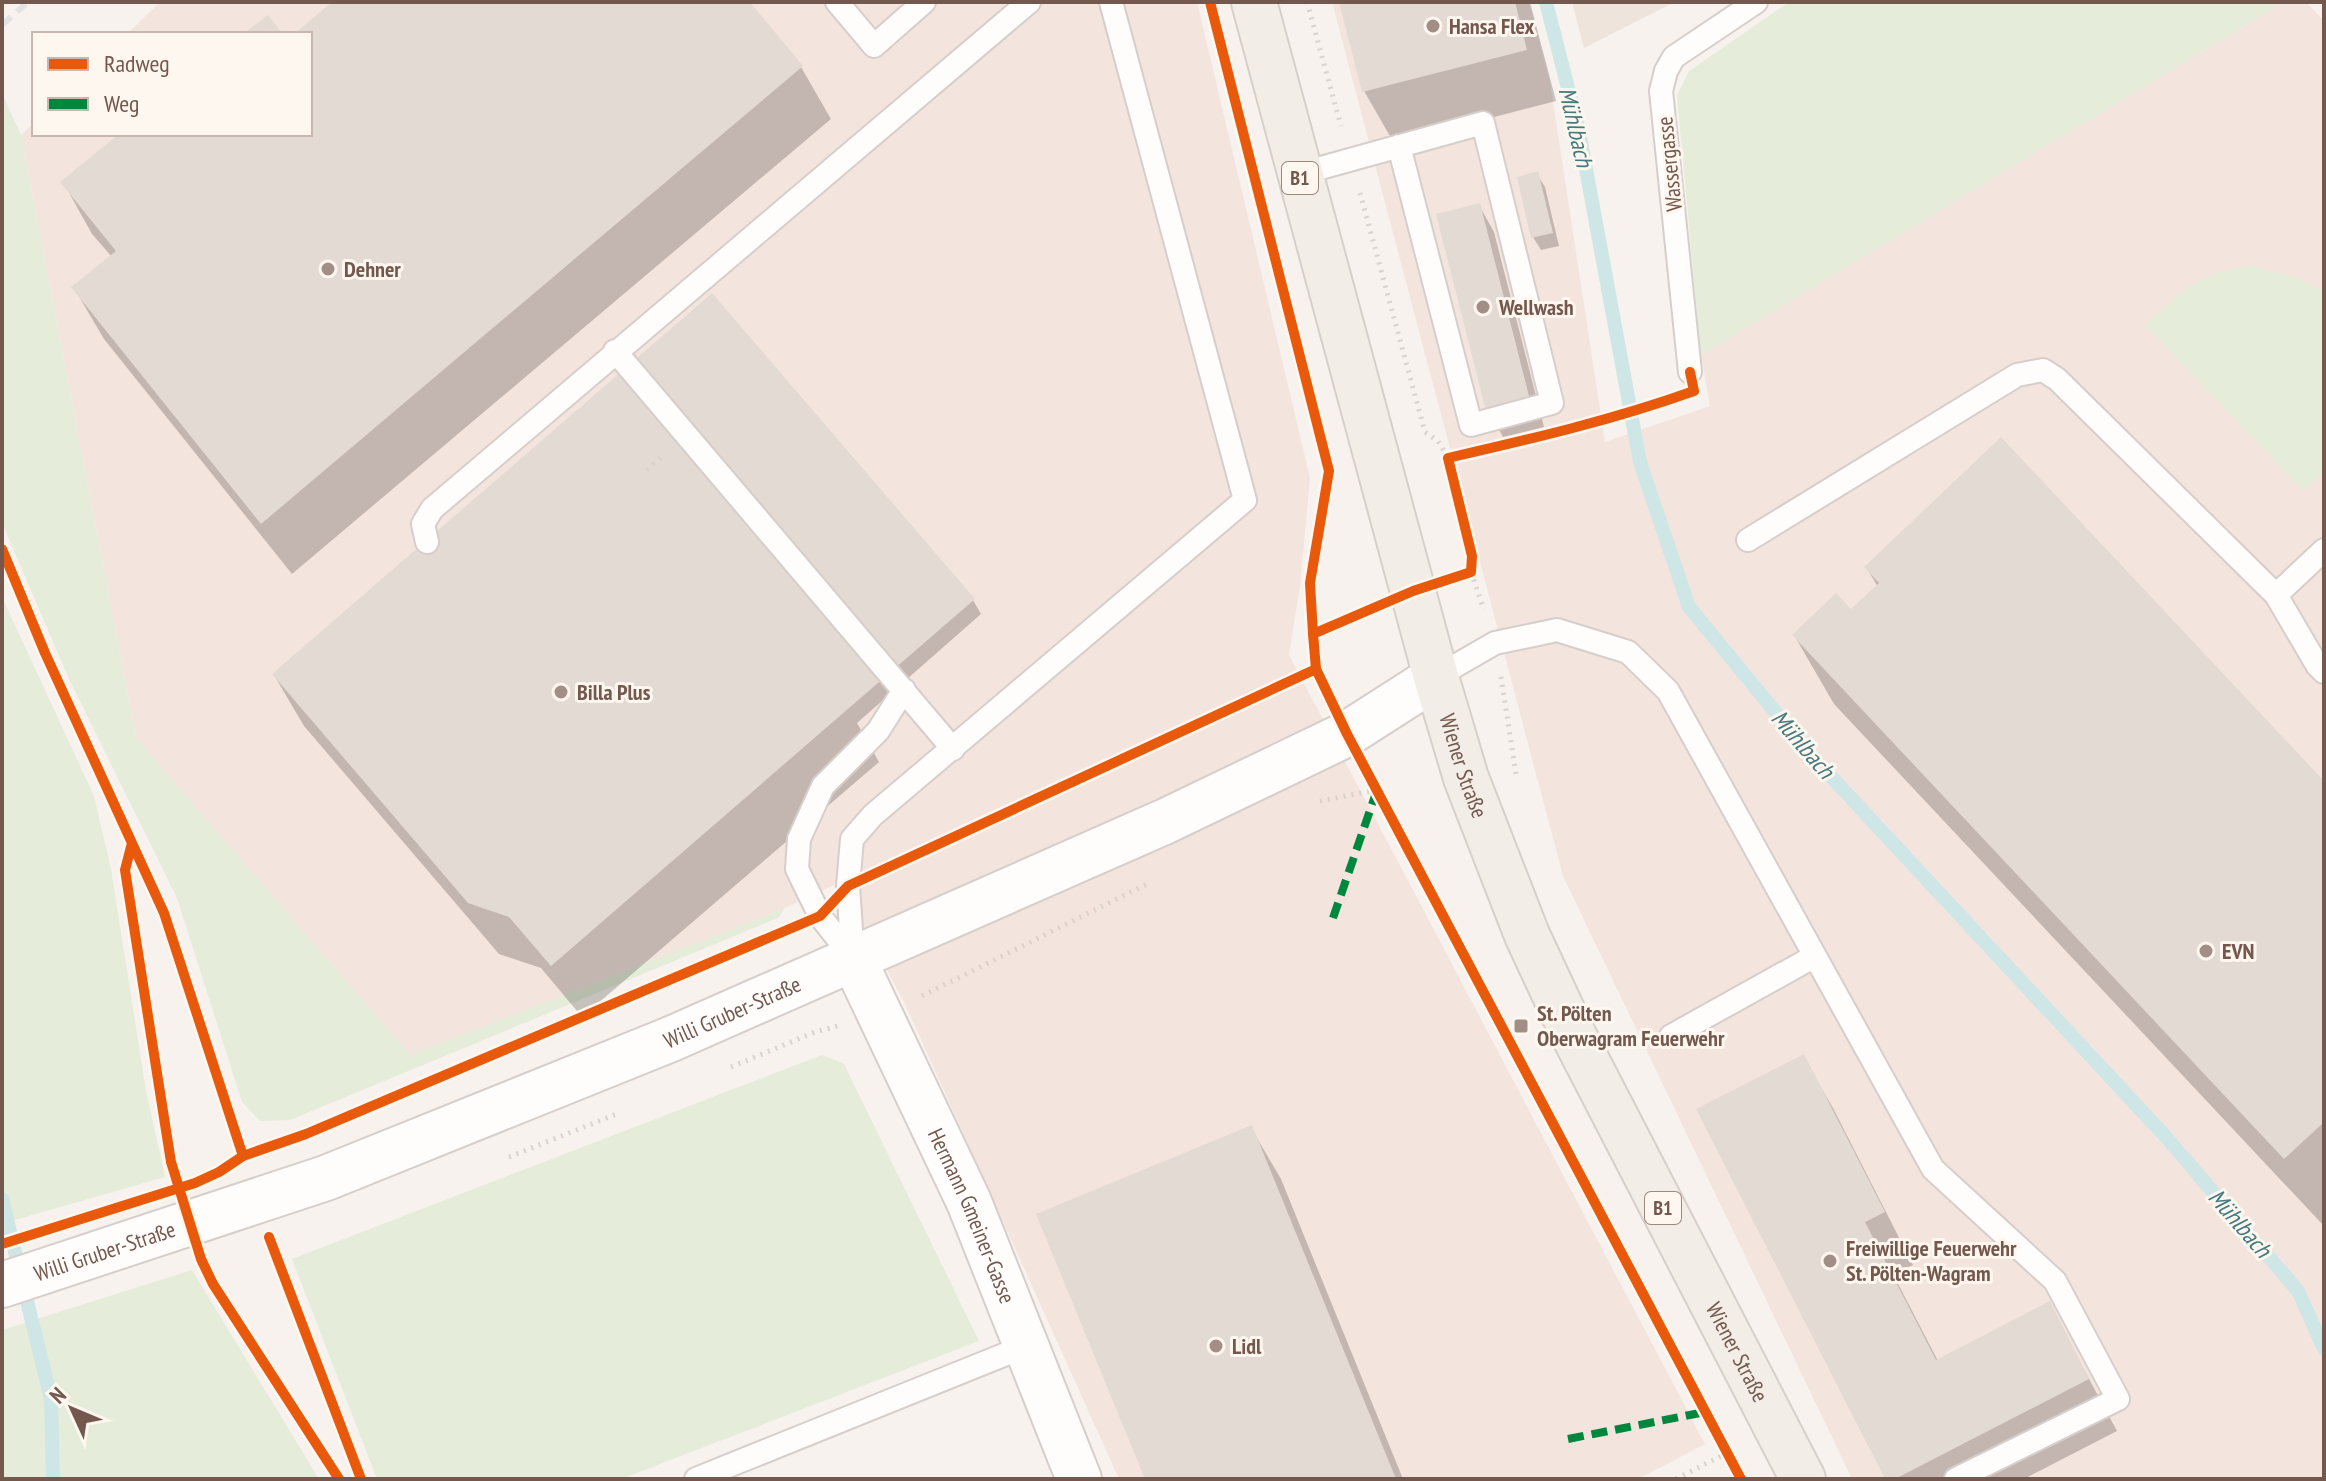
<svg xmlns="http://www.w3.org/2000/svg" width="2326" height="1481" font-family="'PT Sans Narrow',sans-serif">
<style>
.residential{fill:#efe4db}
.commercial{fill:#f4e4de}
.green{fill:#e5ecd9}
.shadow{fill:#0003}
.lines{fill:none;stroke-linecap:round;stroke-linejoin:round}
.stream{stroke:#cfe6e6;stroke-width:14}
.building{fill:#e3dad4}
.service-casing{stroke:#d6ceca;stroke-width:26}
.minor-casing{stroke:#d6ceca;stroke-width:48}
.tertiary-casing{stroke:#d6ceca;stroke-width:48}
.primary-casing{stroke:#d8cfcb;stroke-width:48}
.path{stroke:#d9d2cf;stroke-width:5;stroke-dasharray:2 6;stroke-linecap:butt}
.service{stroke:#fefdfc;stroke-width:22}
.minor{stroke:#fefdfc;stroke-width:44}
.tertiary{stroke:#fefdfc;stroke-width:44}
.primary{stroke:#f2ede6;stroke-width:44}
.rail{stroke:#e4e3e4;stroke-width:6;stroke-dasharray:12 8;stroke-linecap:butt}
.quiet{stroke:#00873e;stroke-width:8;stroke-dasharray:16 8;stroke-linecap:butt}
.cycleway-casing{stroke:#fef7ef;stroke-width:15}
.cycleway{stroke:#e8590c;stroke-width:10}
.poi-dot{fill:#a28e86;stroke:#fef7ef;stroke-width:3}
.labels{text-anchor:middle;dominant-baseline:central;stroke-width:6;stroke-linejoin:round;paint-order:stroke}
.shield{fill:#fef7ef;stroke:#9d887e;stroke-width:2}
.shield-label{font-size:20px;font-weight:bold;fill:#74584e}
.poi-label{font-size:22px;font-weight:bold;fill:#74584e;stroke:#fef7ef;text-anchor:start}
.street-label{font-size:22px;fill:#74584e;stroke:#fef7ef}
.water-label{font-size:24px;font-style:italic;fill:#467a7e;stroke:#fef7ef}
</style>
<rect width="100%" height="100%" fill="#f7f2ed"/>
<path class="residential" d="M 1572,2 L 1675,2 L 1584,48 Z"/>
<path class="commercial" d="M 160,2 L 1197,2 L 1310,478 L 1300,586 L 1289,655 L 1705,1444 L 1638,1479 L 1119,1479 L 905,1004 L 841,882 L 785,908 L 410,1055 L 136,738 L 21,135 L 34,123 L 34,134 L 310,134 L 310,34 L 127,34 Z
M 1332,2 L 1529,2 L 1550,82 L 1605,442 L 1710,406 L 1701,355 L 2284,2 L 2306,2 L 2324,21 L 2324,1479 L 1852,1479 L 1563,876 Z"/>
<path class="green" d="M 1789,2 L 2284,2 L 1701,355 L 1677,96 L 1689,71 Z
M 2,93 L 21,135 L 136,738 L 410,1055 L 785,908 L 778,918 L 290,1120 L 260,1121 L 242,1102 L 177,898 L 69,679 L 2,523 Z
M 2251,266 L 2293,276 L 2324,291 L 2324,473 L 2303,491 L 2145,325 C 2184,290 2197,273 2251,266 Z
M 2,597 L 94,796 L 111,869 L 146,1091 L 165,1177 L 8,1222 L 2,1198 Z
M 822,1055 L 844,1064 L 979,1341 L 621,1479 L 377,1479 L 292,1259 Z
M 192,1270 L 319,1479 L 2,1479 L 2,1330 Z"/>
<path class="shadow" d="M 335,2 L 747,2 L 801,67 L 831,119 L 292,574 L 104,339 L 74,288 L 112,257 L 92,234 L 63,182 L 123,134 L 310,134 L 310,34 L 297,34 Z
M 1341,2 L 1530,2 L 1556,101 L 1394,143 L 1364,91 Z
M 1537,174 L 1545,187 L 1559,246 L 1541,250 L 1533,237 Z
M 1479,205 L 1494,232 L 1544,427 L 1503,437 L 1488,410 Z
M 712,296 L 973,600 L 981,614 L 857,723 L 879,762 L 582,1017 L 541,968 L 499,954 L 304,726 L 274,675 Z
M 1866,567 L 2324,784 L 2324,1226 L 1834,704 L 1794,635 L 1851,612 L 1878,587 Z
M 1803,1057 L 1833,1108 L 1913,1265 L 1893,1274 L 1938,1361 L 2049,1304 L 2117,1431 L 2024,1479 L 1887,1479 Z
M 1251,1128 L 1281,1179 L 1403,1479 L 1147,1479 Z"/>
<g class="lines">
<path class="stream" d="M 1546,2 L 1579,131 L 1640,462 L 1689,607 L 1811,755 L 2165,1136 L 2298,1291 L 2324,1349
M 2,1199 L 51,1399 L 53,1479"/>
</g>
<path class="building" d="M 332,2 L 750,2 L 803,66 L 261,524 L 71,287 L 116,251 L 60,182 L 119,134 L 310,134 L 310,34 L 294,34 Z
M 1339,2 L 1515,2 L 1527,50 L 1362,92 Z
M 268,15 L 283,34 L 243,34 Z
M 1538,171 L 1553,233 L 1531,238 L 1517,177 Z
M 1480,203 L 1530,400 L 1486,411 L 1436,214 Z
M 712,293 L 975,599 L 551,966 L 509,917 L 468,903 L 272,674 Z
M 2001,437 L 2324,781 L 2324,1122 L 2284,1159 L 1792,635 L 1836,593 L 1851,609 L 1879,583 L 1864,567 Z
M 1804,1054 L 1885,1212 L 1865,1222 L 1936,1360 L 2050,1301 L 2089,1379 L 1895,1479 L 1885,1479 L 1696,1109 Z
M 1252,1125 L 1396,1479 L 1145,1479 L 1036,1214 Z"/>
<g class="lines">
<defs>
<path id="service" d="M 837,2 L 874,46 L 924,2
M 1299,174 L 1483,123 L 1552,403 L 1471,425 L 1399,146
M 615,351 L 953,749
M 1690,372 L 1661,91 L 1666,71 L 1674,57 L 1756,2
M 1748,540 L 2017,375 L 2043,370 L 2057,379 L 2276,595 L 2324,550
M 427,542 L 423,524 L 432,509 L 1029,2
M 2276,595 L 2317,665 L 2324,672
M 1436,677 L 1495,643 L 1557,630 L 1628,652 L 1668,691 L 1933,1169 L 2055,1281 L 2118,1399 L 1956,1479
M 853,958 L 848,886 L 852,839 L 873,815 L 1245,500 L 1111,2
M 853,958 L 820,916 L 797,869 L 799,839 L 823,786 L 878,731 L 904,690
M 1671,1036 L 1815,956
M 696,1479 L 1026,1346"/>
<g id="minor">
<path id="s1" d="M 853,958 L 969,1202 L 1079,1479"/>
</g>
<g id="tertiary">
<path id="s2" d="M 2,1285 L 326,1178 L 671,1039 L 1166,821 L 1347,734 L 1436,677"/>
</g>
<g id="primary">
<path id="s3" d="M 1254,2 L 1436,677 L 1466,778 L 1527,935 L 1575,1038 L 1803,1479"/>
</g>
</defs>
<use href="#service" class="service-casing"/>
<use href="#minor" class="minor-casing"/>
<use href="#tertiary" class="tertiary-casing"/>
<use href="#primary" class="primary-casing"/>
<path class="path" d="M 1307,2 L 1341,126
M 1360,193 L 1425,432 L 1438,441 L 1448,458
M 647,470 L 662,457
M 1471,572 L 1484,610
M 1501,677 L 1516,774
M 1320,801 L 1377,790
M 922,996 L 1149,883
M 731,1067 L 815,1032 L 838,1026
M 509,1157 L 619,1113
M 1676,1479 L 1727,1453"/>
<use href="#service" class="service"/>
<use href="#minor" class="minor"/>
<use href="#tertiary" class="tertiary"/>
<use href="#primary" class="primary"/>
<path class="rail" d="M 2,25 L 28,2"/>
<path class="quiet" d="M 1333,918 L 1377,790
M 1568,1439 L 1705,1412"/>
<defs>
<path id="cycleway" d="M 1210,2 L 1329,471 L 1310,583 L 1313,634 L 1316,669 L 1347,734 L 1741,1479
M 2,549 L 45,653 L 164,913 L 243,1156
M 1313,634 L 1413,591 L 1471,572 L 1472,556 L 1448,458 C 1531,439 1613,420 1694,391 L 1690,372
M 132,843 L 125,870 L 171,1162 L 201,1259 L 213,1284 L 339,1479
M 269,1237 L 361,1479
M 2,1244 L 195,1183 L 219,1172 L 243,1156 L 306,1134 L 820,916 L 848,886 L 1316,669"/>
</defs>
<use href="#cycleway" class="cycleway-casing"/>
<use href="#cycleway" class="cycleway"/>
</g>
<g class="poi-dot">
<circle cx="1433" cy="26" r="8"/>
<circle cx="328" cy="269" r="8"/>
<circle cx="1483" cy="307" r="8"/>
<circle cx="561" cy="692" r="8"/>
<circle cx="2206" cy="951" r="8"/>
<rect x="1513" y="1018" width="16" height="16" rx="4"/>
<circle cx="1830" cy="1261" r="8"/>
<circle cx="1216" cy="1346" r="8"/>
</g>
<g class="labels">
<g class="shield">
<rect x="1282" y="162" width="36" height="32" rx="6"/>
<rect x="1645" y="1192" width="36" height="32" rx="6"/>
</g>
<g class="shield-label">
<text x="1300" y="178">B1</text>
<text x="1663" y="1208">B1</text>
</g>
<g class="poi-label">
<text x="1449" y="26">Hansa Flex</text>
<text x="344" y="269">Dehner</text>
<text x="1499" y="307">Wellwash</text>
<text x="577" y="692">Billa Plus</text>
<text x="2222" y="951">EVN</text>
<text x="1537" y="1013">St. Pölten<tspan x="1537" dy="25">Oberwagram Feuerwehr</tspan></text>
<text x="1846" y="1248">Freiwillige Feuerwehr<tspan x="1846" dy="25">St. Pölten-Wagram</tspan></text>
<text x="1232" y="1346">Lidl</text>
</g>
<g class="street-label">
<text transform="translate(1669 164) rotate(-96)">Wassergasse</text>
<text stroke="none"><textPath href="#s3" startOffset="792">Wiener Straße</textPath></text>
<text stroke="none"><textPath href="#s2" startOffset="780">Willi Gruber-Straße</textPath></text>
<text stroke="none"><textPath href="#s1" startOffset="284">Hermann Gmeiner-Gasse</textPath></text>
<text stroke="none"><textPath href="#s2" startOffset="108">Willi Gruber-Straße</textPath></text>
<text stroke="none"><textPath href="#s3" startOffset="1440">Wiener Straße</textPath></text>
</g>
<g class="water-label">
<text transform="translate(1576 127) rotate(77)">Mühlbach</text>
<text transform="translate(1803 744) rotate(49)">Mühlbach</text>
<text transform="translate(2240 1223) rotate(49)">Mühlbach</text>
</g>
</g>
<rect width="2326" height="1481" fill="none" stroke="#74584e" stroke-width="8"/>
<rect x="32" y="32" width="280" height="104" fill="#fef7ef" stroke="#c7b7af" stroke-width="2"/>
<rect x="48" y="58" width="40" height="12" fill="#e8590c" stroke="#c7b7af" stroke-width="2"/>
<text x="104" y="72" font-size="24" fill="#74584e">Radweg</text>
<rect x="48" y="98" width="40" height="12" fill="#00873e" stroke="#c7b7af" stroke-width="2"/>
<text x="104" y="112" font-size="24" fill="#74584e">Weg</text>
<g transform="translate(72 1409) rotate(314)" stroke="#fef7ef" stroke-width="6" paint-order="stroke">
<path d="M0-6L14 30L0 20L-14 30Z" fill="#74584e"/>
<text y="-12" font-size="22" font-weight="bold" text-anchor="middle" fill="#74584e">N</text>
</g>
</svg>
